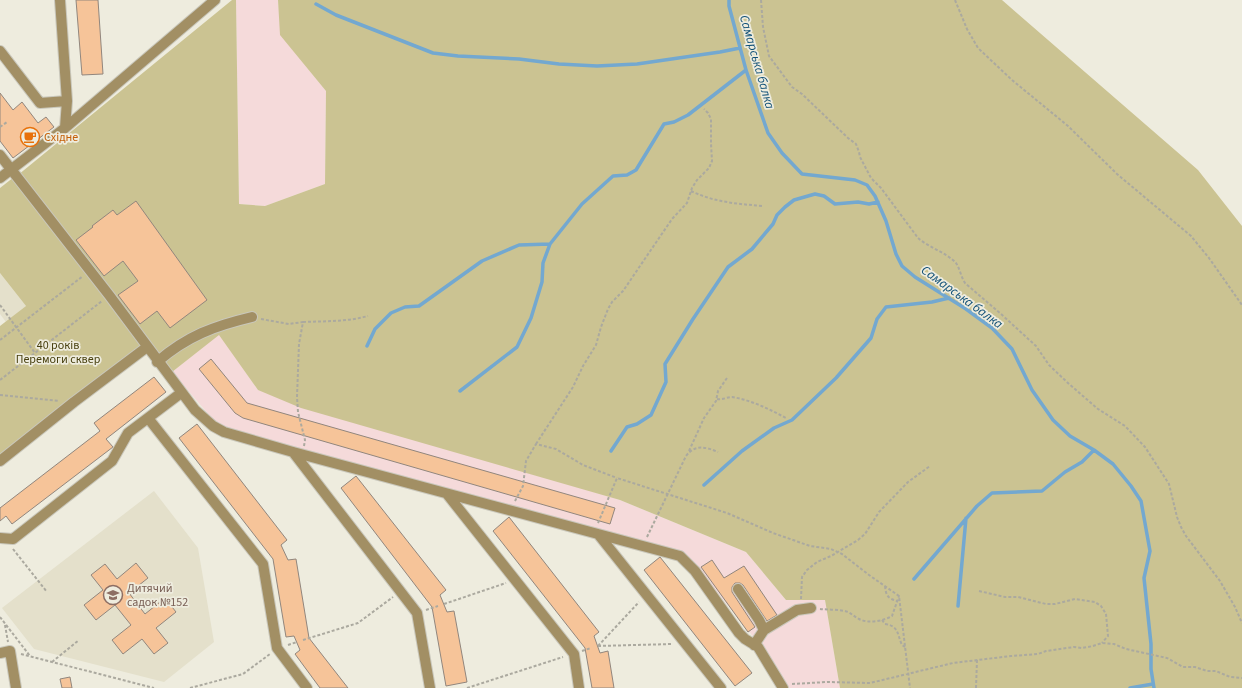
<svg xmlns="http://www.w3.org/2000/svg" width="1242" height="688" font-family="'Source Sans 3',sans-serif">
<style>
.built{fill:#e4e0cb}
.industrial{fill:#f5dada}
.green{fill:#cbc392}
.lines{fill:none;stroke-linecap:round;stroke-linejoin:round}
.stream{stroke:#73a8d0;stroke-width:3.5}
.building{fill:#f6c499;stroke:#91867d}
.minor-casing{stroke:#c9c7bb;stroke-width:12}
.path{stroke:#aba99f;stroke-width:2;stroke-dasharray:3 2;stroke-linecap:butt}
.minor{stroke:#a28f64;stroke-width:10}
.labels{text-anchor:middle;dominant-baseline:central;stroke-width:3.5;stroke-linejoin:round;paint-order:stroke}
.food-label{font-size:12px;fill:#c56008;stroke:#eeecde;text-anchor:start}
.park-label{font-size:12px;fill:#473f0e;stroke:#eeecde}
.education-label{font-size:12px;fill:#785e54;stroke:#eeecde;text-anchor:start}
.water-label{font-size:13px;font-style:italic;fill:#0f4f76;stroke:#eeecde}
</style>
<rect width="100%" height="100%" fill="#eeecde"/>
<path class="built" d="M 0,273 L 26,306 L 6,322 L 0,314 Z
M 154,491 L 198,548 L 214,642 L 164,682 L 34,649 L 2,608 Z"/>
<path class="industrial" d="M 236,0 L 278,0 L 281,35 L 326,91 L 325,184 L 265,206 L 239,204 Z
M 219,334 L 258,390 L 620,500 L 746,552 L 786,600 L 825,600 L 840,688 L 785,688 L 776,665 L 688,556 L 293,450 L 217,424 L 172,372 Z"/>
<path class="green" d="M 232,0 L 236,0 L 239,204 L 265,206 L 325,184 L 326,91 L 280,35 L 278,0 L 1002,0 L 1198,170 L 1242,226 L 1242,688 L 840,688 L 825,600 L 786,600 L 746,552 L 620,500 L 301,408 L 258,390 L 219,335 L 172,372 L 18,175 Z
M 14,177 L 149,350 L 0,465 L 0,326 L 26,306 L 0,273 L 0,188 Z"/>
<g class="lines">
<path class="stream" d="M 729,0 L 729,6 L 746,70 L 768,133 L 782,153 L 802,174 L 855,180 L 867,185 L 875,196 L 886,221 L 896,254 L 902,266 L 915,277 L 966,309 L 992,328 L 1012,349 L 1032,390 L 1053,420 L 1070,436 L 1094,450 L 1113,464 L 1131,486 L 1141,501 L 1150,551 L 1144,578 L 1151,644 L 1151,669 L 1154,688
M 316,4 L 336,15 L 433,53 L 458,56 L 519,59 L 559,64 L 597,66 L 637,64 L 720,52 L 740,48
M 367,346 L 375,329 L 391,313 L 405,307 L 419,306 L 482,261 L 519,245 L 550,244 L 582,204 L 613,176 L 627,175 L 636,170 L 664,124 L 674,122 L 688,115 L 746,70
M 460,391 L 517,347 L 531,318 L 542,282 L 543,263 L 550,244
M 611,451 L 627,427 L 637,424 L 651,415 L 666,382 L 665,364 L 693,319 L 728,267 L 752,249 L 773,224 L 777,215 L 785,207 L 794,200 L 815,194 L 824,196 L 835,204 L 858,202 L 869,204 L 878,202
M 704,485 L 742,451 L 774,428 L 792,420 L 836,378 L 871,338 L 877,319 L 886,307 L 932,302 L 949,298
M 914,579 L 977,506 L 992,493 L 1042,491 L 1065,472 L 1082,462 L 1094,450
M 958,606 L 966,518
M 1130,688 L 1153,684"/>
</g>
<path class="building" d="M 76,0 L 98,0 L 103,74 L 82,75 Z
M 0,93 L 13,110 L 22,102 L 38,123 L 46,117 L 54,127 L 13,158 L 0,141 Z
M 136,201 L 207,300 L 170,328 L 157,311 L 140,324 L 118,295 L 138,281 L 123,261 L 104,276 L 76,240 L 93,227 L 92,226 L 113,210 L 117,215 Z
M 211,359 L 247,403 L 615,508 L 610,524 L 243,418 L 235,413 L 199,369 Z
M 154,377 L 166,392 L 106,439 L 113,447 L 12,524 L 6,516 L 0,521 L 0,508 L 100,431 L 94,423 Z
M 197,424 L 287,540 L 281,545 L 288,560 L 296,559 L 309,638 L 348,688 L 320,688 L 295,654 L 300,650 L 294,636 L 286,637 L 273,559 L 179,438 Z
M 356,476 L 446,590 L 440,595 L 447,612 L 454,611 L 467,682 L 446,686 L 432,607 L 341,488 Z
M 509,517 L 599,632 L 594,636 L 600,653 L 608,651 L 614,688 L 592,688 L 585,648 L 493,531 Z
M 660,557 L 752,673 L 735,686 L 644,570 Z
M 712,560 L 724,578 L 744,566 L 777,615 L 767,621 L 743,585 L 740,583 L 735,583 L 732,587 L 732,592 L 755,627 L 748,632 L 701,567 Z
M 136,563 L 148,578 L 129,593 L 145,614 L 165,598 L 176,612 L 156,628 L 168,643 L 154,654 L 142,639 L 123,654 L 112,640 L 131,625 L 115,605 L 96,620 L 84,605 L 103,590 L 91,575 L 105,564 L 117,579 Z
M 70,677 L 72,688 L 62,688 L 60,679 Z"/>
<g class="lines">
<defs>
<path id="minor" d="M 60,0 L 67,101 L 65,128
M 0,51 L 40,103 L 67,101
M 0,155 L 109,295 L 195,410 L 213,426 L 224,432 L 293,452 L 598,534
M 0,178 L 65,128 L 215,0
M 157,362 C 187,336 214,326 252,317
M 148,418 L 263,564 L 277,648 L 307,688
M 293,452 L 417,613 L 430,688
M 0,461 L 74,402 L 147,347
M 447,494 L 574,654 L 579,688
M 0,538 L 13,539 L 112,461 L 128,433 L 181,393
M 738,589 L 759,620 L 764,630
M 754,645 L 764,630 L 797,610 L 811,608
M 0,653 L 10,651 L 16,688
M 721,688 L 598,534 L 680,556 L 695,571 L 739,633 L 745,639 L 758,647 L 783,688"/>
</defs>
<use href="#minor" class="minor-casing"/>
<path class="path" d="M 761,0 L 763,27 L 769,56 L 792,87 L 802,94 L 848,138 L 856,144 L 859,152 L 860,157 L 871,178 L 881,188 L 918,238 C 928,247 947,253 956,263 C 960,269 961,277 965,283 L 1001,314 L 1036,346 L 1049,365 L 1069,384 L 1098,409 L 1125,426 L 1145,447 L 1169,484 L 1177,517 L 1181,527 L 1186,536 L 1220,581 L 1235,607 L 1242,623
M 955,0 L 967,29 L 978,48 L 1012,80 L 1068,126 L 1117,174 L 1191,236 L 1209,258 L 1242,305
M 0,127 L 7,122
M 691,191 C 714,202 737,204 763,206
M 0,305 L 35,353
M 261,319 L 289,324 L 303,322 L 299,344 L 297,397 L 298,412 L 305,440 L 304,446
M 303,322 C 325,321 347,322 368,316
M 0,340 L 83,276
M 0,380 L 102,301
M 0,395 L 59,401
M 717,399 C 723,400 727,397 732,397 C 751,400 769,409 786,418
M 536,444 L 573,387 L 583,366 L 596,345 L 601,327 L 608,309 L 612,302 L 623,291 L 672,219 L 687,203 L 692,188 L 697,180 L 709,168 L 712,161 L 711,144 L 711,119 L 708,113 L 704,109
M 689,451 L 704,418 L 716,401 L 718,391 L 727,378
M 515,501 L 523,486 L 526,461 L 536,444 L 556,449 L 583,465 L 617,478
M 598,523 L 617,478 L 727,513 L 773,533 L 810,546 L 831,549 L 842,554 L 869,575 L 899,596 L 910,688
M 647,537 L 686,456 C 695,444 706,447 718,452
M 13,549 L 47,592
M 885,586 C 886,595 887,598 897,601
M 979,591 L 1005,597 L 1018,597 L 1046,604 L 1055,604 L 1075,599 L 1095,602 L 1101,606 L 1106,614 L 1108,636 L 1102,643
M 801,599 L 802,577 L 807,570 L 817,562 L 831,556 L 858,540 L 865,534 L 879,512 L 908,482 L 930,466
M 444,604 L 506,583
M 820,609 C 829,610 840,609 848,612 C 852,614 855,617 859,619 C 869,624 883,621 892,616 L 899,596
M 426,610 L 438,606
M 0,617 L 30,656
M 882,620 L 885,624 C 899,626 897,634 902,645 L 905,647
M 5,625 L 8,642
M 303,640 L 358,623 L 393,597
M 288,645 L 297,642
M 598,646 L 672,644
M 598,646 L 639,602
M 582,651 L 591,648
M 21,654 L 154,688
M 52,662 L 79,640
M 792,684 L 827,682 L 870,683 L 953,663 L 1011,656 L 1038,654 L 1046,651 L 1074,647 L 1082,648 L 1093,646 L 1102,643 L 1114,644 L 1126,649 L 1167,658 L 1183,667 L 1195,667 L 1207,671 L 1216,671 L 1230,677 L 1242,678
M 190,688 L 243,674 L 270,654
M 467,688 L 563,657
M 976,688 L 977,660"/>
<use href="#minor" class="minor"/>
</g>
<defs>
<symbol id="cafe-ring" viewBox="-11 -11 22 22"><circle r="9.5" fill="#eeecde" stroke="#e8710a" stroke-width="1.5"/><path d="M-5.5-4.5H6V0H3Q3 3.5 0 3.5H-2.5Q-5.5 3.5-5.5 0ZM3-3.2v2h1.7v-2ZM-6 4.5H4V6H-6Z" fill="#e8710a"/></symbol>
<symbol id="school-ring" viewBox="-11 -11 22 22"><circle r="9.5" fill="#eeecde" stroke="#8d6e63" stroke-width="1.5"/><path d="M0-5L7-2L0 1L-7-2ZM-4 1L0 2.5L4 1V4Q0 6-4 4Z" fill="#8d6e63"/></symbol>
</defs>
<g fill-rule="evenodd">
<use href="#cafe-ring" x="19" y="126" width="22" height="22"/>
<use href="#school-ring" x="102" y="584" width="22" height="22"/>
</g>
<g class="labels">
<g class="food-label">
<text x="44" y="137">Східне</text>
</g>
<g class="park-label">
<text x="58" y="345">40 років<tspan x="58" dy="14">Перемоги сквер</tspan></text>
</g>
<g class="education-label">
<text x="127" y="588">Дитячий<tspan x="127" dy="14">садок №152</tspan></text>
</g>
<g class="water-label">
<text transform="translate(757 62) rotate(74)">Самарська балка</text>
<text transform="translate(962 297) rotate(36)">Самарська балка</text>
</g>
</g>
</svg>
